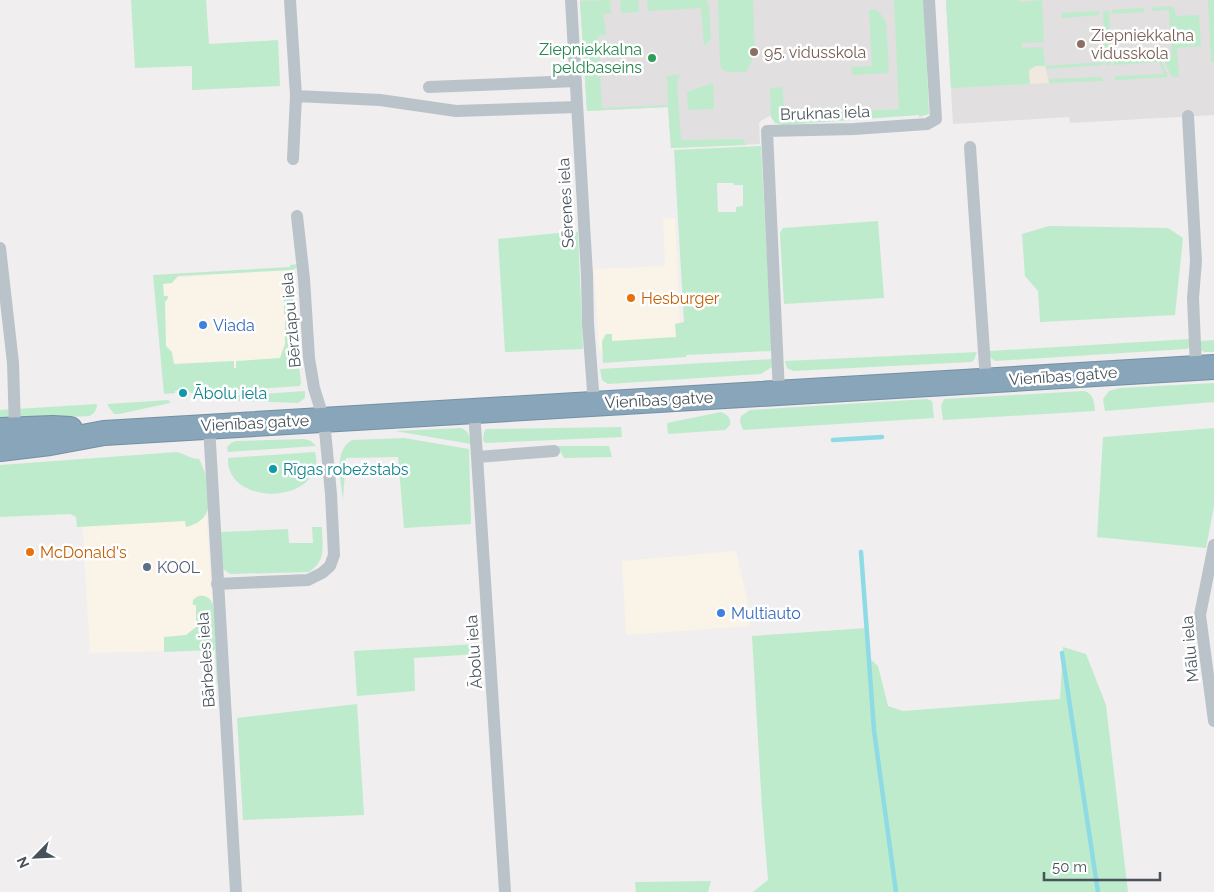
<svg xmlns="http://www.w3.org/2000/svg" width="1214" height="892" font-family="Raleway,sans-serif">
<style>
.commercial{fill:#faf3e7}
.education{fill:#e1dfdf}
.green{fill:#beebcc;fill-rule:evenodd}
.sand{fill:#f1e9df}
.lines{fill:none;stroke-linecap:round;stroke-linejoin:round}
.stream{stroke:#8edbe5;stroke-width:4.5}
.highway-casing{stroke:#7490a5;stroke-width:26}
.street{stroke:#bac3ca;stroke-width:12}
.highway{stroke:#88a5b9;stroke-width:24}
.education-dot{fill:#8d6e63;stroke:#fff;stroke-width:2}
.leisure-dot{fill:#2e9e5b;stroke:#fff;stroke-width:2}
.food-dot{fill:#e8710a;stroke:#fff;stroke-width:2}
.shop-dot{fill:#3f7fe0;stroke:#fff;stroke-width:2}
.culture-dot{fill:#0f9aa8;stroke:#fff;stroke-width:2}
.service-dot{fill:#5c6f8a;stroke:#fff;stroke-width:2}
.labels{text-anchor:middle;dominant-baseline:central;stroke-width:5;stroke-linejoin:round;paint-order:stroke}
.education-label{font-size:16px;fill:#785e54;stroke:#fff;text-anchor:start}
.leisure-label{font-size:16px;fill:#27864d;stroke:#fff;text-anchor:end}
.street-label{font-size:16px;fill:#47525a;stroke:#fff}
.food-label{font-size:16px;fill:#c56008;stroke:#fff;text-anchor:start}
.shop-label{font-size:16px;fill:#366cbe;stroke:#fff;text-anchor:start}
.culture-label{font-size:16px;fill:#0d838f;stroke:#fff;text-anchor:start}
.service-label{font-size:16px;fill:#4e5e75;stroke:#fff;text-anchor:start}
</style>
<rect width="100%" height="100%" fill="#f0eeee"/>
<path class="commercial" d="M 675,218 L 681,347 L 599,351 L 594,269 L 665,266 L 663,219 Z
M 290,269 L 296,365 L 164,373 L 158,279 Z
M 204,475 L 215,650 L 90,653 L 80,483 Z
M 736,551 L 748,604 L 750,626 L 626,635 L 622,561 Z"/>
<path class="education" d="M 580,0 L 922,0 L 925,108 L 772,115 L 762,120 L 759,123 L 760,144 L 671,148 L 668,107 L 587,111 Z
M 946,0 L 1214,0 L 1214,115 L 1070,123 L 1069,117 L 953,124 Z"/>
<path class="green" d="M 131,0 L 206,0 L 209,44 L 278,40 L 280,86 L 192,90 L 192,66 L 135,68 Z
M 610,0 L 611,13 L 603,14 L 606,34 L 598,36 L 602,108 L 668,105 L 667,76 L 681,74 L 679,76 L 677,85 L 681,140 L 743,139 L 746,145 L 671,148 L 668,107 L 587,111 L 580,1 Z
M 620,0 L 638,0 L 639,12 L 621,13 Z
M 647,0 L 706,0 L 709,7 L 711,39 L 704,46 L 701,8 L 648,11 Z
M 718,0 L 753,0 L 755,54 L 746,72 L 728,72 L 723,70 L 720,65 Z
M 894,0 L 924,0 L 929,114 L 919,117 L 919,115 L 783,125 L 775,123 L 771,117 L 770,88 L 782,87 L 785,114 L 899,109 Z
M 946,0 L 1019,0 L 1020,2 L 1042,0 L 1044,42 L 1022,43 L 1022,48 L 1043,47 L 1045,66 L 1104,62 L 1102,65 L 1046,69 L 1045,66 L 1029,70 L 1030,84 L 951,88 Z
M 1208,0 L 1214,0 L 1214,62 L 1211,62 Z
M 1170,6 L 1174,8 L 1176,16 L 1199,15 L 1201,46 L 1177,48 L 1179,77 L 1172,77 L 1163,58 L 1172,57 L 1169,10 L 1152,11 L 1152,8 Z
M 1143,8 L 1145,12 L 1111,14 L 1112,10 Z
M 877,9 L 877,12 L 879,12 L 886,22 L 889,73 L 852,75 L 851,67 L 872,66 L 869,10 Z
M 1099,11 L 1099,15 L 1062,18 L 1061,13 Z
M 1103,11 L 1109,11 L 1111,65 L 1106,65 Z
M 1160,58 L 1168,77 L 1115,80 L 1115,76 L 1164,74 L 1159,62 L 1114,65 L 1114,61 Z
M 1102,77 L 1103,81 L 1049,83 L 1049,79 Z
M 713,83 L 714,109 L 688,110 L 687,92 Z
M 761,146 L 772,351 L 686,355 L 686,357 L 603,363 L 602,341 L 606,334 L 612,334 L 612,341 L 676,337 L 675,324 L 684,322 L 674,150 ZM 717,183 L 733,183 L 734,185 L 743,185 L 743,206 L 736,207 L 736,212 L 718,212 Z
M 878,221 L 884,298 L 784,304 L 780,233 L 783,228 Z
M 1049,226 L 1168,228 L 1183,238 L 1175,315 L 1040,322 L 1038,291 L 1025,276 L 1022,234 Z
M 569,232 L 578,232 L 583,349 L 505,352 L 498,239 Z
M 298,264 L 297,267 L 293,270 L 178,276 L 172,283 L 163,284 L 164,296 L 168,296 L 168,298 L 165,302 L 166,346 L 172,352 L 174,364 L 234,361 L 234,368 L 236,368 L 236,361 L 280,358 L 285,344 L 285,320 L 287,320 L 287,314 L 284,314 L 284,295 L 286,291 L 292,290 L 296,343 L 301,382 L 300,386 L 191,393 L 186,388 L 175,391 L 175,393 L 164,394 L 153,275 L 290,267 L 290,265 Z
M 1190,339 L 1189,348 L 1186,349 L 995,361 L 991,358 L 989,351 Z
M 1214,340 L 1214,352 L 1205,352 L 1200,350 L 1199,341 Z
M 977,352 L 974,360 L 971,362 L 793,371 L 787,368 L 785,361 Z
M 773,359 L 772,367 L 761,374 L 608,384 L 602,380 L 600,369 Z
M 1214,383 L 1214,402 L 1105,411 L 1103,399 L 1109,391 L 1120,388 Z
M 305,391 L 305,398 L 298,403 L 218,400 L 218,397 Z
M 1084,391 C 1094,394 1094,401 1095,411 L 943,420 L 941,406 L 944,399 Z
M 927,399 L 932,401 L 934,418 L 743,430 L 740,422 L 741,416 L 750,410 Z
M 169,400 L 170,403 L 119,414 L 114,414 L 108,406 L 108,404 Z
M 97,404 C 97,409 95,413 90,416 L 0,420 L 0,410 Z
M 721,412 C 728,415 731,418 730,425 L 725,430 L 668,434 L 667,423 Z
M 621,427 L 622,437 L 486,443 L 483,441 L 484,432 L 486,429 Z
M 461,428 C 469,431 469,435 471,444 L 395,431 Z
M 1214,428 L 1214,506 L 1206,548 L 1097,537 L 1103,437 Z
M 404,438 L 469,449 L 471,524 L 404,528 L 398,457 L 346,458 L 343,499 C 341,482 333,450 352,440 Z
M 304,439 L 311,441 L 316,446 L 228,452 L 227,447 L 231,443 L 236,441 Z
M 557,446 L 609,446 L 612,457 L 564,458 Z
M 177,452 C 185,454 190,459 199,459 C 207,473 215,503 204,517 C 199,523 193,525 186,527 L 185,521 L 77,527 L 76,517 L 70,514 L 0,517 L 0,465 Z
M 315,452 C 316,456 317,461 316,464 C 310,505 226,504 228,458 Z
M 312,527 L 322,527 C 322,547 327,560 309,572 L 230,574 L 222,568 L 221,532 L 288,529 L 289,543 L 313,543 Z
M 199,596 C 206,595 210,598 213,604 L 220,674 L 217,686 L 215,650 L 164,652 L 164,637 L 186,635 L 196,627 L 196,605 L 193,605 C 192,600 194,598 199,596 Z
M 867,628 L 869,658 L 878,666 L 888,706 L 903,711 L 1060,699 L 1063,647 L 1086,654 L 1106,705 L 1128,892 L 753,892 L 768,880 L 762,808 L 752,636 Z
M 478,644 L 478,654 L 414,658 L 415,691 L 357,696 L 354,651 Z
M 357,704 L 364,815 L 243,820 L 237,718 Z
M 711,881 L 708,892 L 636,892 L 635,882 Z"/>
<path class="sand" d="M 1036,66 L 1045,66 L 1049,83 L 1030,84 L 1029,70 Z"/>
<g class="lines">
<path class="stream" d="M 833,440 L 882,437
M 861,552 L 874,730 L 896,892
M 1062,653 L 1098,892"/>
<defs>
<path id="highway" d="M 0,430 L 53,428 L 70,429
M 0,449 L 50,443 L 104,433 L 1214,367"/>
</defs>
<use href="#highway" class="highway-casing"/>
<path class="street" d="M 290,0 L 296,96 L 293,159
M 571,0 L 587,275 L 588,324 L 594,404
M 429,87 L 576,81
M 296,96 L 380,100 L 456,111 L 577,107
M 1188,116 L 1196,261 L 1193,298 L 1196,368
M 970,147 L 986,381
M 0,248 L 13,363 L 15,429
M 779,393 L 767,131 L 854,129 L 927,124 L 936,119 L 929,0
M 474,410 L 505,892
M 209,426 L 236,892
M 477,457 L 554,451
M 1214,545 L 1200,615 L 1214,721
M 217,584 L 308,580 L 322,573 L 330,566 L 334,555 L 331,494 L 324,420 L 314,388 L 309,358 L 304,279 L 297,216"/>
<use href="#highway" class="highway"/>
</g>
<g class="education-dot">
<circle cx="1081" cy="44" r="5"/>
<circle cx="754" cy="52" r="5"/>
</g>
<circle class="leisure-dot" cx="652" cy="58" r="5"/>
<g class="food-dot">
<circle cx="631" cy="298" r="5"/>
<circle cx="30" cy="552" r="5"/>
</g>
<g class="shop-dot">
<circle cx="203" cy="325" r="5"/>
<circle cx="721" cy="613" r="5"/>
</g>
<g class="culture-dot">
<circle cx="183" cy="393" r="5"/>
<circle cx="273" cy="469" r="5"/>
</g>
<circle class="service-dot" cx="147" cy="567" r="5"/>
<g class="labels">
<g class="education-label">
<text x="1091" y="35">Ziepniekkalna<tspan x="1091" dy="18">vidusskola</tspan></text>
<text x="764" y="52">95. vidusskola</text>
</g>
<g class="leisure-label">
<text x="642" y="49">Ziepniekkalna<tspan x="642" dy="18">peldbaseins</tspan></text>
</g>
<g class="street-label">
<text transform="translate(825 113) rotate(-2)">Bruknas iela</text>
<text transform="translate(566 203) rotate(-93)">Sērenes iela</text>
<text transform="translate(291 320) rotate(-95)">Bērzlapu iela</text>
<text transform="translate(1063 376) rotate(-4)">Vienības gatve</text>
<text transform="translate(659 400) rotate(-3)">Vienības gatve</text>
<text transform="translate(255 423) rotate(-3)">Vienības gatve</text>
<text transform="translate(1190 649) rotate(-95)">Mālu iela</text>
<text transform="translate(474 652) rotate(-94)">Ābolu iela</text>
<text transform="translate(206 660) rotate(-94)">Bārbeles iela</text>
</g>
<g class="food-label">
<text x="641" y="298">Hesburger</text>
<text x="40" y="552">McDonald's</text>
</g>
<g class="shop-label">
<text x="213" y="325">Viada</text>
<text x="731" y="613">Multiauto</text>
</g>
<g class="culture-label">
<text x="193" y="393">Ābolu iela</text>
<text x="283" y="469">Rīgas robežstabs</text>
</g>
<g class="service-label">
<text x="157" y="567">KOOL</text>
</g>
</g>
<g transform="translate(35 857) rotate(246)" stroke="#ffffff" stroke-width="4" paint-order="stroke">
<path d="M0-4L9 19L0 12L-9 19Z" fill="#47525a"/>
<text y="-8" font-size="14" font-weight="bold" text-anchor="middle" fill="#47525a">N</text>
</g>
<path d="M1044 872v8h116v-8" fill="none" stroke="#47525a" stroke-width="2.5"/>
<text x="1052" y="872" font-size="15" fill="#47525a" stroke="#ffffff" stroke-width="4" paint-order="stroke">50 m</text>
</svg>
